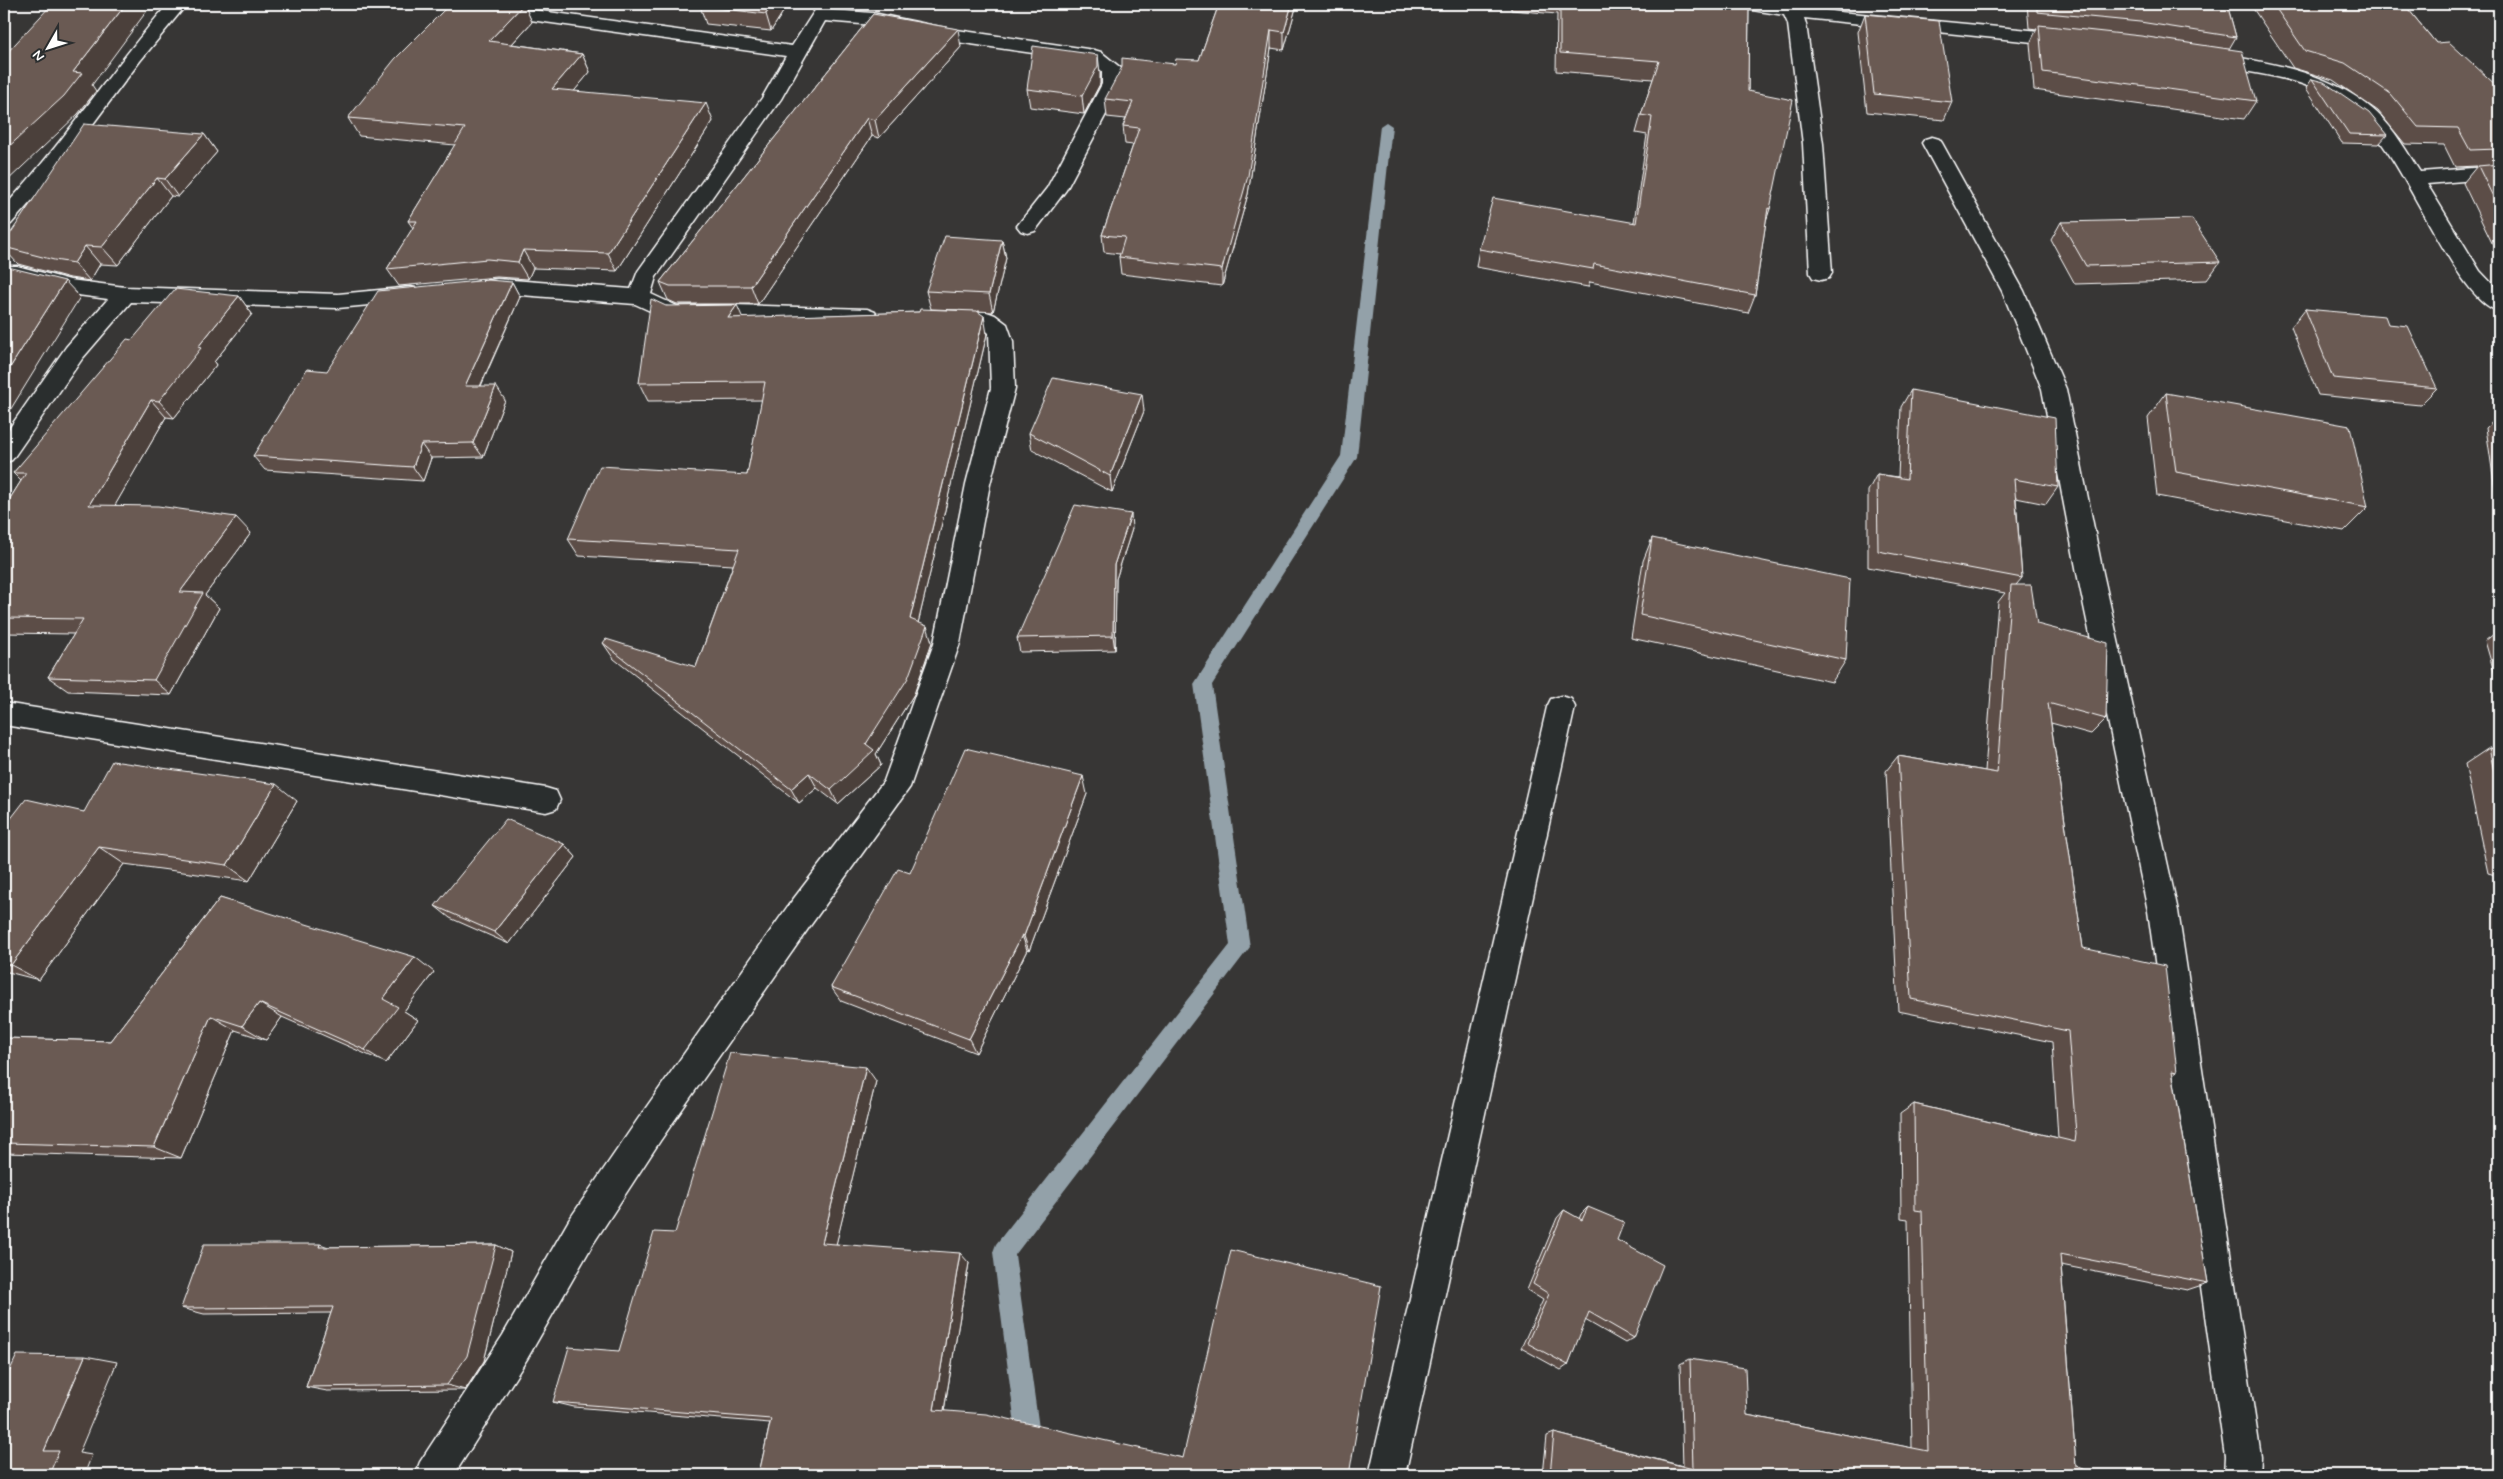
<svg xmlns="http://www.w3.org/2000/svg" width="2503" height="1479" font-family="Mynerve,sans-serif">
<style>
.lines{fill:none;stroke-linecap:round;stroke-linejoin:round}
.stream{fill:#93a1a9;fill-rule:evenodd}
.minor-casing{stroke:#fff;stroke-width:3}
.minor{fill:#2a2d2e;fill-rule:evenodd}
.wall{fill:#5c4d47;stroke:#fff}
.shaded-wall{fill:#4b3f3a;stroke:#fff}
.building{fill:#6b5a53;stroke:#fff}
</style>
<rect width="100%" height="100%" fill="#373635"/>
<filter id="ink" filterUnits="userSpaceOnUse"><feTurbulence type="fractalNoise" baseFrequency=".02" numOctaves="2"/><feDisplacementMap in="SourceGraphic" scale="10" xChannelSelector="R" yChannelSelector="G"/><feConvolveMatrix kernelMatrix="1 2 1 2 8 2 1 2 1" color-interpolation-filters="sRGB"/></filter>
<g filter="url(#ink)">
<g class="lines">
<path class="stream" d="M 1386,122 L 1392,126 L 1357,457 L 1212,685 L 1250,947 L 1015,1255 L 1039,1428 L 1035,1436 L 1006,1475 L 980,1475 L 984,1467 L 1015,1425 L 993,1252 L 996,1244 L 1230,945 L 1194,684 L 1341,456 L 1380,126 Z"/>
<defs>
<path id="minor" d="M 168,4 L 187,4 L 140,61 L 57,172 L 11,224 L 4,226 L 4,207 C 64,143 111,69 168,4 Z
M 444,4 L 491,4 L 792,46 L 819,4 L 837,4 L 832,10 L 873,13 L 950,29 L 1094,50 L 1101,52 L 1122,69 L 1122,84 L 1066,190 L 1035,231 L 1028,233 L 1021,231 L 1017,226 L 1047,188 L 1102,84 L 1102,71 L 1089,61 L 950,41 L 873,25 L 825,21 L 781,99 L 656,277 L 651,294 L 677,306 L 733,305 L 867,309 L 875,312 L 878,317 L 875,322 L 867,325 L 733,321 L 674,322 L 635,304 L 497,293 L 478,295 L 470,293 L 467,288 L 470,283 L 497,279 L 631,289 L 638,271 L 762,98 L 786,56 L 453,9 L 447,8 Z
M 1737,4 L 1781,4 L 1840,12 L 2071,34 L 2078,36 L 2080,40 L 2078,44 L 2071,46 L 1804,18 L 1806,24 L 1823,144 L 1832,273 L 1829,278 L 1821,280 L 1813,278 L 1810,273 L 1803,144 L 1788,24 L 1784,15 L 1740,8 Z
M 2210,53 C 2268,62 2333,72 2377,113 C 2395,130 2407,152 2420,172 L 2499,166 L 2499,178 L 2427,184 L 2480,271 L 2499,291 L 2499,311 C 2455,301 2404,154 2361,120 C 2349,110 2332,96 2318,90 C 2281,74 2241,72 2203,63 L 2201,59 L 2203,55 Z
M 1932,137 L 1939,139 L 1942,143 L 2024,291 L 2066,389 L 2103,573 L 2178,911 L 2261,1457 L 2260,1475 L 2224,1475 L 2225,1457 L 2148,911 L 2077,573 L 2042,389 L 2002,291 L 1922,143 L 1925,139 Z
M 4,266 L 17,266 L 70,280 L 125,287 L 338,294 L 411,287 L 419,289 L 422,294 L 419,299 L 411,301 L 338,308 L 131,302 L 82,359 L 12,460 L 4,463 L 4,436 L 66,347 L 108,299 L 70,294 L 17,280 L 4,280 Z
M 947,311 L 987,312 L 995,315 L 1007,324 L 1013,341 L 1015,388 L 990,484 L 960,643 L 910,787 L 810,926 L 660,1141 L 593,1244 L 527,1359 L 454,1475 L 415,1475 L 420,1462 L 503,1335 L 569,1220 L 638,1119 L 788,906 L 884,781 L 934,643 L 966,484 L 991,388 L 989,333 L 982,327 L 939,324 L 936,319 L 939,314 Z
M 1561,696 L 1571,699 L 1575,707 L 1405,1475 L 1369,1475 L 1547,707 L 1551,699 Z
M 4,703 L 546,788 L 556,791 L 560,800 L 556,809 L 546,812 L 4,725 Z"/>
</defs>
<use href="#minor" class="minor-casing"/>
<use href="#minor" class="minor"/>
</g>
<path class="wall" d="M 450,4 L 549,4 L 544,9 L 525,7 L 532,22 L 512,44 L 582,54 L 590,72 L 574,91 L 713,121 L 617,271 L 533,268 L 528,279 L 497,277 L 399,286 L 387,269 L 413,228 L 408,221 L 455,145 L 359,136 L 348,118 Z
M 702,4 L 788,4 L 771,31 L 706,24 L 700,6 Z
M 1219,4 L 1297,4 L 1284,50 L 1271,48 L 1248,194 L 1222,286 L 1121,274 L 1119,257 L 1120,254 L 1104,252 L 1102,235 L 1133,145 L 1125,144 L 1123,126 L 1126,119 L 1107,117 L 1105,99 L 1175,64 L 1199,60 Z
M 1511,4 L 1749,4 L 1748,91 L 1770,209 L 1766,221 L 1755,295 L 1748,313 L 1590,282 L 1588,287 L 1476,267 L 1479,249 L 1634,222 L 1647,135 L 1636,133 L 1641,115 L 1653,79 L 1556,71 L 1557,14 L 1511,10 Z
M 2027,4 L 2227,4 L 2236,37 L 2229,49 L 2256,101 L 2244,119 L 2034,90 L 2030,43 L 2037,29 L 2029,28 Z
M 2250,4 L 2404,4 L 2436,43 L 2499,88 L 2499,247 L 2494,247 L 2463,183 L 2477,166 L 2455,167 L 2444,145 L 2405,144 L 2378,111 L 2333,80 L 2293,68 Z
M 873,14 L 961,47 L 879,138 L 872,136 L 758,304 L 677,304 L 668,300 L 660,282 Z
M 1865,14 L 1952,102 L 1944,120 L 1867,112 L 1858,32 Z
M 1100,73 L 1100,84 L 1084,114 L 1030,107 L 1027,89 Z
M 2312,79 L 2387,135 L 2379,144 L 2342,143 L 2306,88 Z
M 204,134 L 217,152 L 178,197 L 171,196 L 118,265 L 100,264 L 90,281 L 70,278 L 18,264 L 4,249 L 4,243 Z
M 2061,222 L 2220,262 L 2207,280 L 2075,284 L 2051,240 Z
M 1002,240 L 1006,258 L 993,312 L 978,311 L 987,334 L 918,623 L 932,642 L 914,694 L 876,754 L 881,765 L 838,804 L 817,788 L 799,803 L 614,659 L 603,643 L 696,667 L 733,565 L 579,556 L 568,539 L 747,475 L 762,400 L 648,401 L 639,383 L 666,306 L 742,318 L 919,312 L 958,310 L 931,309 L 926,291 Z
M 512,282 L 520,297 L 481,386 L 505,400 L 483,457 L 431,458 L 423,481 L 265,470 L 253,456 L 327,371 Z
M 239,296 L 252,314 L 214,362 L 216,365 L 174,418 L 166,417 L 115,505 L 251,533 L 205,595 L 219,608 L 171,695 L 68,691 L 48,677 L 74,634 L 4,633 L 4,508 L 21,481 L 13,473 L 132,340 Z
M 2305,309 L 2388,324 L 2437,388 L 2420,405 L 2318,395 L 2291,327 Z
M 1911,390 L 2058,487 L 2046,504 L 2016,498 L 2022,578 L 2016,585 L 2037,624 L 2106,719 L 2091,734 L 2051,723 L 2083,948 L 2177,1072 L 2173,1075 L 2208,1283 L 2187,1290 L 2061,1265 L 2076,1466 L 2097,1475 L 1543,1475 L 1547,1436 L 1554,1433 L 1683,1466 L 1680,1364 L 1690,1359 L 1747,1415 L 1912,1448 L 1908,1219 L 1901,1218 L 1900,1114 L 1914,1104 L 2058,1138 L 2052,1042 L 1898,1011 L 1886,771 L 1898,756 L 1985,771 L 1998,602 L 2005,593 L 1868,567 L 1868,491 L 1877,474 L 1898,477 L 1901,407 Z
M 2166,393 L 2368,507 L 2344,531 L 2157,496 L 2148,418 Z
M 1144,411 L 1112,492 L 1032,450 L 1029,433 Z
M 2499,416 L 2499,510 L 2498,510 L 2486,428 Z
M 1132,529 L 1116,579 L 1115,650 L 1020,652 L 1017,638 Z
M 1652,538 L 1846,660 L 1832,682 L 1631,638 L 1643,561 Z
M 2499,630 L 2499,689 L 2485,641 Z
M 2489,748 L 2499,750 L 2499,876 L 2488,873 L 2465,764 Z
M 1087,794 L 1029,951 L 1027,950 L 976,1053 L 841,1001 L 831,987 L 910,873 Z
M 297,801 L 249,881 L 124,864 L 39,980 L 4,971 L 4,820 L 9,821 L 84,812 Z
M 564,844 L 576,857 L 509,944 L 450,918 L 435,906 Z
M 220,898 L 434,972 L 404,1011 L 418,1020 L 386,1063 L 282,1017 L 266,1040 L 235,1030 L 181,1158 L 4,1153 L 4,1038 L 110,1041 Z
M 876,1081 L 836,1244 L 969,1263 L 944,1411 L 1183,1458 L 1349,1475 L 810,1475 L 775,1472 L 760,1469 L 770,1423 L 574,1407 L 553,1402 L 619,1351 L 675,1233 Z
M 1588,1207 L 1617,1240 L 1634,1338 L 1625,1343 L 1585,1320 L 1568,1365 L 1561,1370 L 1521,1348 L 1543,1300 L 1527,1290 L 1557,1218 L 1564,1210 L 1579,1219 L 1581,1214 Z
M 496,1245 L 511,1252 L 484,1361 L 465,1390 L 327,1391 L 306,1387 L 331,1313 L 204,1314 L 181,1308 L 328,1247 Z"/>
<path class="shaded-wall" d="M 126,4 L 152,4 L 92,85 L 96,91 L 78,114 L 4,184 L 4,151 L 73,72 Z
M 524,4 L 532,22 L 498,59 L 489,41 Z
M 541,4 L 549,4 L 544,9 Z
M 772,4 L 788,4 L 771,31 L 766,14 Z
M 1292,4 L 1297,4 L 1284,50 L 1284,32 Z
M 958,29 L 961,47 L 879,138 L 875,120 Z
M 1271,30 L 1271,48 L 1248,194 L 1222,286 L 1222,269 Z
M 582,54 L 590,72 L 561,107 L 552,89 Z
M 1098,55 L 1100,73 L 1100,84 L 1084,114 L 1082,96 Z
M 706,103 L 713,121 L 617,271 L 608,253 Z
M 867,118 L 872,136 L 758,304 L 751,286 Z
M 204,134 L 217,152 L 178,197 L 165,179 Z
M 157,178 L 171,196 L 118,265 L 102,247 Z
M 1002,240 L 1006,258 L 993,312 L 989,294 Z
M 85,246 L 100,264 L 90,281 L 74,263 Z
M 523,250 L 533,268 L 528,279 L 518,262 Z
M 65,281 L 80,297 L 4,420 L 4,377 Z
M 512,282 L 520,297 L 474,400 L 465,386 Z
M 239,296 L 252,314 L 214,362 L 216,365 L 174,418 L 159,401 L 198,347 Z
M 737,305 L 745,323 L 728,318 Z
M 984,316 L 987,334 L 915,636 L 910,619 Z
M 496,386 L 505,400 L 483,457 L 473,443 Z
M 1142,394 L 1144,411 L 1112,492 L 1110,476 Z
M 151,400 L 166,417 L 106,521 L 89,505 Z
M 421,444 L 431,458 L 423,481 L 413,467 Z
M 1131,514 L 1132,529 L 1116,579 L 1115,650 L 1113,636 L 1114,565 Z
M 236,517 L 251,533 L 205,595 L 219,608 L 171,695 L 154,680 L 180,592 Z
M 927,626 L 932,642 L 914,694 L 876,754 L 881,765 L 838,804 L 831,790 L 866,744 Z
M 809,773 L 817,788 L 799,803 L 791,789 Z
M 1083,776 L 1087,794 L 1029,951 L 1024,936 Z
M 276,784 L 297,801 L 249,881 L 227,865 Z
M 564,844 L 576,857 L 509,944 L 494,932 Z
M 99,847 L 124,864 L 39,980 L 11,965 Z
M 1022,935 L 1027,950 L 976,1053 L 969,1039 Z
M 415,957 L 434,972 L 404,1011 L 418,1020 L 386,1063 L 365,1050 L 383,999 Z
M 259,1003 L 282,1017 L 266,1040 L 242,1026 Z
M 211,1016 L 235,1030 L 181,1158 L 154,1147 Z
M 866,1067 L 876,1081 L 834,1253 L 822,1243 Z
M 320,1244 L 340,1251 L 319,1247 Z
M 496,1245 L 511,1252 L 484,1361 L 465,1390 L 447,1385 Z
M 960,1253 L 969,1263 L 943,1416 L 934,1410 Z
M 85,1356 L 117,1362 L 79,1453 L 92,1455 L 84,1475 L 49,1475 L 44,1451 Z"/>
<path class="building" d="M 52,4 L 126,4 L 73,72 L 82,73 L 64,96 L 4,151 L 4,56 Z
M 450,4 L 524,4 L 489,41 L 582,54 L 552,89 L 706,103 L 608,253 L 523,250 L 518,262 L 487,259 L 387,269 L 417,221 L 408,221 L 465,128 L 348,118 L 395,59 Z
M 702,4 L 772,4 L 766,14 L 700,6 Z
M 1219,4 L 1292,4 L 1284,32 L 1271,30 L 1248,176 L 1222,269 L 1119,257 L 1125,237 L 1102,235 L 1139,128 L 1123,126 L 1133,102 L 1105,99 L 1122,67 L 1122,58 L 1175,64 L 1176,59 L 1199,60 Z
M 1560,4 L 1749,4 L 1748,91 L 1793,100 L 1770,209 L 1768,208 L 1755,295 L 1594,264 L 1593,269 L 1479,249 L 1493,198 L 1636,223 L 1652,117 L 1641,115 L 1659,61 L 1560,53 Z
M 2037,4 L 2227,4 L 2236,37 L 2140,22 L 2037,12 Z
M 2273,4 L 2404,4 L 2436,43 L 2449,42 L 2499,88 L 2499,149 L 2470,150 L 2458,128 L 2418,127 L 2391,94 L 2345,63 L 2305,51 Z
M 873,14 L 958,29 L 875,120 L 867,118 L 751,286 L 670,286 L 660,282 Z
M 1865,14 L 1939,21 L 1952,102 L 1874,94 Z
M 2039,25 L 2141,36 L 2242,51 L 2256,101 L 2043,72 Z
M 1033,46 L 1098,55 L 1098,66 L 1082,96 L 1027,89 Z
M 2312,79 L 2324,82 L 2369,113 L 2387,135 L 2349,134 Z
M 84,124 L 204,134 L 165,179 L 157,178 L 102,247 L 85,246 L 74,263 L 54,260 L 4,247 L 4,243 Z
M 2499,164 L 2499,209 L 2478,166 Z
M 2192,219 L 2220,262 L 2086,266 L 2061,222 Z
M 945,236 L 1002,240 L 989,294 L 926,291 Z
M 4,266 L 65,281 L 4,377 Z
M 488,280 L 512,282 L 465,386 L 496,386 L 473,443 L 421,444 L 413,467 L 253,456 L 307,369 L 327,371 L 378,291 Z
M 175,289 L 239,296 L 198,347 L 201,348 L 159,401 L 151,400 L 89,505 L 158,506 L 236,517 L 180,592 L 203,593 L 154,680 L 48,677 L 83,619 L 4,618 L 4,508 L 26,473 L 13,473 L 127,339 L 132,340 Z
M 651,299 L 666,306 L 737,305 L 728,318 L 919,312 L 920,309 L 977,311 L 984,316 L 910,619 L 927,626 L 908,678 L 866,744 L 874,750 L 831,790 L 809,773 L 791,789 L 603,643 L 606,639 L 696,667 L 739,549 L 568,539 L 600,466 L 747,475 L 765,382 L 639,383 Z
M 2305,309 L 2385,316 L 2388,324 L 2408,326 L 2437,388 L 2333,378 Z
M 1053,378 L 1142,394 L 1110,476 L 1029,433 Z
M 1911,390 L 2055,418 L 2058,487 L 2014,479 L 2022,578 L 1878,551 L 1877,474 L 1907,479 Z
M 2166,393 L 2350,426 L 2368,507 L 2176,472 Z
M 1075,505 L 1131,514 L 1114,565 L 1113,636 L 1017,638 Z
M 1652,538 L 1850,579 L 1846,660 L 1640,615 Z
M 2011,585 L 2031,585 L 2037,624 L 2108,643 L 2106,719 L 2048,703 L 2083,948 L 2165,966 L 2177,1072 L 2172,1071 L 2208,1283 L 2060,1254 L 2076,1466 L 2097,1475 L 1550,1475 L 1554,1433 L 1693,1469 L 1690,1359 L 1745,1368 L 1747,1415 L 1928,1451 L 1922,1211 L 1915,1210 L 1914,1104 L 2075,1142 L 2076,1134 L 2068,1031 L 1911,999 L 1898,756 L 1997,773 Z
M 965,748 L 1083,776 L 1024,936 L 1022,935 L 969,1039 L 831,987 L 898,869 L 910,873 Z
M 2489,748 L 2499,750 L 2499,795 Z
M 112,761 L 276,784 L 227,865 L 99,847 L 11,965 L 4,964 L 4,820 L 9,821 L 26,799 L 84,812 Z
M 506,819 L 564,844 L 494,932 L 435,906 Z
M 220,898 L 415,957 L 383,999 L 398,1007 L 365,1050 L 259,1003 L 242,1026 L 211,1016 L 154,1147 L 4,1143 L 4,1038 L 110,1041 Z
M 730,1053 L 866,1067 L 822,1243 L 960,1253 L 934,1410 L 986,1414 L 1183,1458 L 1231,1250 L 1381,1286 L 1349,1475 L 843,1475 L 760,1469 L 771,1419 L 553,1402 L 569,1347 L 619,1351 L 654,1232 L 675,1233 Z
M 1588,1207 L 1624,1222 L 1617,1240 L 1663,1265 L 1634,1338 L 1589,1312 L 1568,1365 L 1527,1343 L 1549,1294 L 1533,1284 L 1564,1210 L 1582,1220 Z
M 204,1244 L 320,1244 L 319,1247 L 496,1245 L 467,1356 L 447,1385 L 306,1387 L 333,1307 L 181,1308 Z
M 17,1355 L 85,1356 L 44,1451 L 59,1451 L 49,1475 L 4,1475 L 4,1383 Z"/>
</g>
<rect width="2503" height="1479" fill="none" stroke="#2a2d2e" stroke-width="20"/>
<rect x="10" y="10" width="2483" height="1459" fill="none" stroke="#fff" stroke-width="2" filter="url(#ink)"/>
<g transform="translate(48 48) rotate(231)" stroke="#2a2d2e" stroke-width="4" paint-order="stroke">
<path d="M0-4L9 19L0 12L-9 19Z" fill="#ffffff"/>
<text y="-8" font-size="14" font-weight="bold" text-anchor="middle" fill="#ffffff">N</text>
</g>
</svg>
